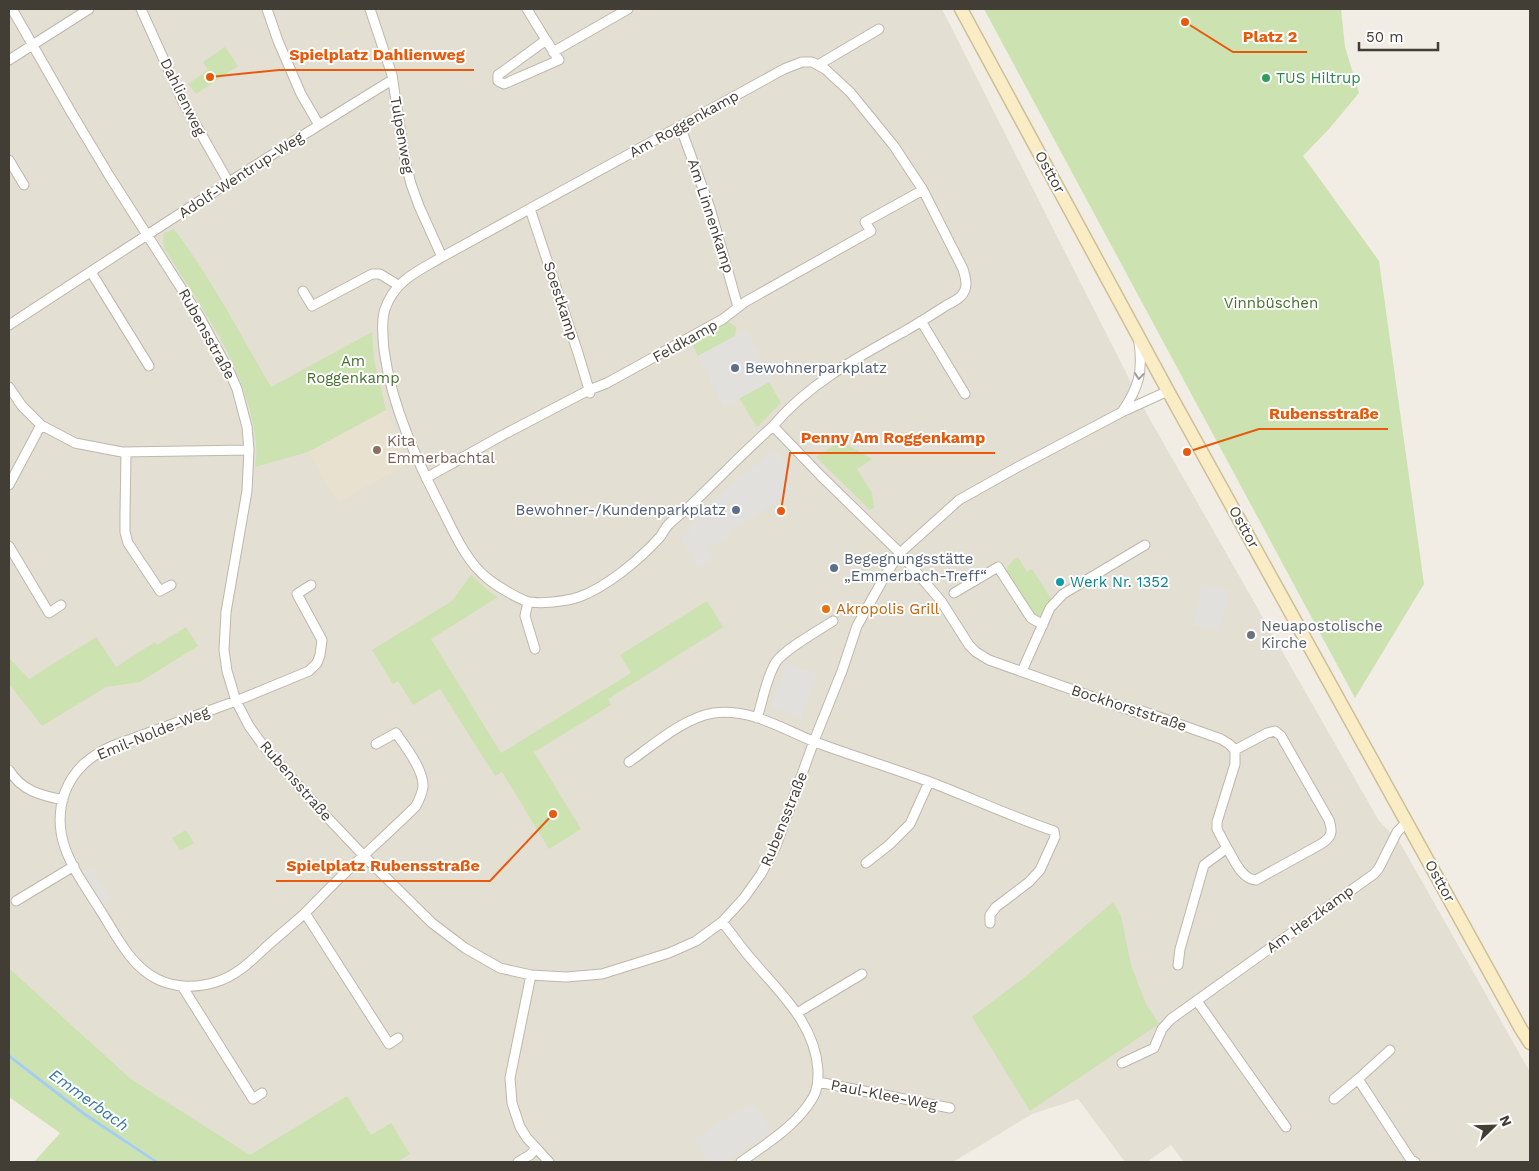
<svg xmlns="http://www.w3.org/2000/svg" width="1539" height="1171" font-family="'Work Sans',sans-serif">
<style>
.residential{fill:#e4dfd3}
.education{fill:#e9e1cf}
.green{fill:#cce2b0}
.parking{fill:#e2e0dc}
.water{fill:#a5cee9}
.lines{fill:none;stroke-linecap:round;stroke-linejoin:round}
.street-casing{stroke:#beb7ab;stroke-width:11}
.secondary-casing{stroke:#cdbf97;stroke-width:15}
.street{stroke:#fff;stroke-width:9}
.secondary{stroke:#faedc5;stroke-width:12}
.oneway{stroke:#a09e9a}
.leisure-dot{fill:#2e9e5b;stroke:#fff;stroke-width:2}
.service-dot{fill:#5c6f8a;stroke:#fff;stroke-width:2}
.education-dot{fill:#8d6e63;stroke:#fff;stroke-width:2}
.culture-dot{fill:#0f9aa8;stroke:#fff;stroke-width:2}
.food-dot{fill:#e8710a;stroke:#fff;stroke-width:2}
.worship-dot{fill:#6b7280;stroke:#fff;stroke-width:2}
.labels{text-anchor:middle;dominant-baseline:central;stroke-width:4;stroke-linejoin:round;paint-order:stroke}
.leisure-label{font-size:15px;fill:#27864d;stroke:#fff;text-anchor:start}
.street-label{font-size:15px;fill:#423d35;stroke:#fff}
.park-label{font-size:15px;fill:#466f2d;stroke:#fff}
.service-label{font-size:15px;fill:#4e5e75;stroke:#fff;text-anchor:start}
.education-label{font-size:15px;fill:#785e54;stroke:#fff;text-anchor:start}
.culture-label{font-size:15px;fill:#0d838f;stroke:#fff;text-anchor:start}
.food-label{font-size:15px;fill:#c56008;stroke:#fff;text-anchor:start}
.worship-label{font-size:15px;fill:#5b616d;stroke:#fff;text-anchor:start}
.water-label{font-size:16px;font-style:italic;fill:#3777a5;stroke:#fff}
.leader{fill:none;stroke:#e8590c;stroke-width:2}
.callout-dot{fill:#e8590c;stroke:#fff;stroke-width:2}
.callout-label{font-size:16px;text-anchor:middle;font-weight:bold;fill:#e8590c;stroke:#fff;stroke-width:4;stroke-linejoin:round;paint-order:stroke}
</style>
<rect width="100%" height="100%" fill="#f1ede4"/>
<path class="residential" d="M 9,9 L 942,9 L 1148,416 L 1379,821 L 1399,841 L 1530,1072 L 1530,1162 L 1184,1162 L 1171,1145 L 1147,1162 L 1125,1162 L 1078,1099 L 1032,1114 L 953,1162 L 260,1162 L 131,1079 L 9,968 Z"/>
<path class="education" d="M 386,410 L 408,464 L 338,502 L 308,452 Z"/>
<path class="green" d="M 984,9 L 1341,9 L 1345,47 L 1359,93 L 1329,129 L 1303,156 L 1379,261 L 1424,584 L 1355,698 Z
M 225,47 L 238,66 L 196,94 L 188,84 L 208,70 L 203,62 Z
M 174,229 C 211,278 240,334 271,387 L 372,332 L 374,360 L 386,410 L 308,452 L 255,467 C 256,459 257,451 256,444 C 249,370 202,309 164,248 L 163,234 Z
M 727,321 L 736,327 L 735,336 L 698,356 L 691,341 Z
M 769,382 L 781,403 L 757,427 L 739,398 Z
M 841,441 L 872,459 L 857,469 L 872,493 L 874,508 L 870,510 L 816,457 Z
M 1018,557 L 1027,572 L 1032,569 L 1052,600 L 1043,615 L 1038,616 L 1034,614 L 1007,571 L 1008,566 L 1012,562 L 1012,561 Z
M 471,575 L 490,592 L 498,597 L 431,639 L 501,753 L 631,673 L 620,655 L 707,601 L 723,627 L 608,699 L 611,705 L 534,752 L 581,829 L 549,849 L 502,772 L 495,776 L 440,689 L 413,705 L 398,681 L 393,684 L 372,650 L 452,601 Z
M 186,627 L 198,646 L 140,682 L 106,687 L 42,726 L 9,684 L 9,658 L 29,679 L 96,637 L 116,667 L 155,642 L 157,645 Z
M 186,830 L 194,843 L 180,851 L 172,838 Z
M 1113,902 L 1121,916 L 1131,965 L 1146,1004 L 1159,1024 L 1030,1111 L 972,1017 L 1025,977 Z
M 9,968 L 131,1079 L 250,1155 L 347,1096 L 371,1135 L 391,1123 L 410,1154 L 397,1162 L 159,1162 L 86,1113 L 9,1054 Z
M 9,1058 L 84,1116 L 154,1162 L 34,1162 L 60,1133 L 9,1097 Z"/>
<path class="parking" d="M 746,330 L 773,380 L 724,407 L 698,356 Z
M 772,451 L 778,452 L 793,476 L 786,481 L 792,492 L 731,531 L 733,534 L 713,546 L 711,543 L 705,547 L 713,559 L 698,568 L 680,537 L 691,531 L 688,525 L 713,507 L 712,502 Z
M 1202,584 L 1230,591 L 1220,631 L 1192,625 Z
M 786,663 L 817,675 L 801,718 L 771,706 Z
M 92,868 L 111,899 L 103,903 L 84,872 Z
M 751,1104 L 754,1108 L 756,1107 L 772,1133 L 725,1162 L 707,1162 L 694,1139 Z"/>
<path class="water" d="M 9,1054 L 86,1113 L 159,1162 L 154,1162 L 84,1116 L 9,1058 Z"/>
<g class="lines">
<defs>
<path id="street" d="M 12,9 L 71,112 L 110,177 L 199,316 L 230,373 L 237,389 L 247,427 L 249,450 L 247,491 L 226,612 L 224,650 L 227,671 L 236,701 L 249,726 L 265,748 L 325,815 L 364,856 L 432,923 L 465,948 L 500,968 L 531,975 L 566,977 L 602,974 L 669,953 L 696,941 L 722,922 L 744,898 L 761,874 L 776,846 L 814,741 L 842,671 L 857,626 L 886,574 L 900,553 L 959,500 L 1014,469 L 1122,412 L 1168,391
M 141,9 L 183,102 L 229,183
M 267,9 L 278,41 L 301,94 L 319,125
M 370,9 L 392,75 L 405,160 L 411,184 L 419,206 L 442,257
M 527,9 L 546,40
M 546,40 L 559,60 L 504,84 L 498,81 L 498,75 Z
M 553,52 L 628,9
M 9,60 L 89,9
M 818,65 L 879,29
M 680,126 L 710,208 L 738,307
M 9,160 L 24,185
M 530,209 L 578,353 L 590,393
M 91,272 L 149,366
M 303,291 L 312,306 L 372,274 L 380,274 L 398,285
M 921,321 L 965,394
M 9,325 C 136,242 263,159 392,80
M 9,387 L 22,406 L 41,425 L 75,443 L 122,452 L 249,450
M 1122,412 C 1139,387 1143,372 1139,342
M 773,426 C 744,452 717,480 689,507 C 682,513 675,518 669,524 C 665,528 663,533 660,537 C 640,559 607,587 579,597 C 567,601 539,605 526,601 C 517,598 495,585 487,578 C 467,562 455,535 444,513 C 417,461 392,408 384,350 C 383,337 381,321 385,309 C 395,280 417,272 442,257 L 784,69 L 802,62 L 812,62 L 825,69 L 850,92 L 894,146 L 923,190 L 963,269 C 966,279 969,289 960,297 C 957,300 951,303 947,305 C 933,314 919,323 905,331 C 858,357 808,384 773,426 L 820,475 L 900,553 L 941,601 L 969,645 L 976,652 L 989,660 L 1138,713 L 1139,710 L 1221,739 L 1229,744 L 1235,750 L 1267,733 L 1275,731 L 1281,736 L 1329,820 C 1333,832 1332,837 1321,844 L 1256,880 C 1241,879 1234,859 1227,848
M 126,452 L 125,514 L 125,532 L 128,543 L 160,591 L 171,585
M 426,478 L 501,436 L 589,390 L 607,383 L 723,319 L 745,302 L 871,231 L 865,222 L 923,190
M 9,485 L 41,425
M 9,546 L 49,613 L 61,605
M 311,585 L 297,594 L 322,640 L 320,655 L 317,663 L 309,671 L 236,701 L 112,746 C 90,756 74,769 65,792 C 48,840 78,874 102,913 C 117,937 131,966 157,979 C 175,988 197,988 216,982 C 236,976 250,962 265,948 C 278,936 292,925 305,913 C 318,900 331,886 345,873 C 368,851 393,829 416,806 C 419,800 422,794 423,787 C 424,770 405,746 396,733 L 376,744
M 954,593 L 998,567 L 1031,618 L 1043,625
M 528,602 L 525,616 L 535,649
M 1022,671 L 1050,608 L 1063,594 L 1145,545
M 757,718 C 763,700 766,678 776,662 C 785,649 818,631 833,621
M 629,762 C 653,745 685,717 714,713 C 750,708 783,729 815,742 C 853,756 892,768 930,782 C 972,798 1012,817 1054,831 L 1055,837 L 1040,870 L 1029,882 L 996,907 L 990,915 L 990,923
M 9,770 C 22,791 40,795 63,800
M 866,863 L 889,845 L 910,824 L 929,782
M 16,901 L 74,866
M 305,913 L 389,1044 L 398,1038
M 722,922 C 733,935 742,949 753,961 C 781,994 815,1024 818,1070 C 818,1080 818,1090 812,1099 C 796,1126 766,1144 741,1162
M 1178,965 L 1180,949 L 1204,865 L 1227,848 L 1217,829 L 1217,822 L 1235,764 L 1235,750
M 531,975 L 510,1078 L 512,1103 L 520,1127 L 527,1138 L 549,1162
M 182,986 L 253,1099 L 262,1093
M 1197,1001 L 1286,1127
M 797,1013 L 862,974
M 1390,1050 L 1358,1079 L 1411,1160 L 1415,1162
M 1122,1063 L 1154,1048 L 1162,1029 L 1171,1019 L 1374,874 L 1379,868 L 1397,832 L 1407,822
M 818,1082 L 950,1108
M 1334,1099 L 1358,1079
M 518,1162 L 530,1155 L 536,1148"/>
<path id="secondary" d="M 961,9 L 1168,391 L 1521,1029 L 1530,1043"/>
</defs>
<use href="#street" class="street-casing"/>
<use href="#secondary" class="secondary-casing"/>
<use href="#street" class="street"/>
<use href="#secondary" class="secondary"/>
</g>
<defs><path id="oneway-chevron" d="M-2-3.5L2.5 0L-2 3.5" fill="none" stroke-width="1.6" stroke-linecap="round" stroke-linejoin="round" transform="scale(1.25)"/></defs>
<use class="oneway" href="#oneway-chevron" transform="translate(1139 376) rotate(96)"/>
<circle class="leisure-dot" cx="1266" cy="78" r="5"/>
<g class="service-dot">
<circle cx="735" cy="368" r="5"/>
<circle cx="736" cy="510" r="5"/>
<circle cx="834" cy="568" r="5"/>
</g>
<circle class="education-dot" cx="377" cy="450" r="5"/>
<circle class="culture-dot" cx="1060" cy="582" r="5"/>
<circle class="food-dot" cx="826" cy="609" r="5"/>
<circle class="worship-dot" cx="1251" cy="635" r="5"/>
<g class="labels">
<g class="leisure-label">
<text x="1276" y="78">TUS Hiltrup</text>
</g>
<g class="street-label">
<text transform="translate(183 97) rotate(64)">Dahlienweg</text>
<text transform="translate(684 124) rotate(-29)">Am Roggenkamp</text>
<text transform="translate(402 135) rotate(80)">Tulpenweg</text>
<text transform="translate(1050 172) rotate(61)">Osttor</text>
<text transform="translate(241 175) rotate(-33)">Adolf-Wentrup-Weg</text>
<text transform="translate(711 216) rotate(72)">Am Linnenkamp</text>
<text transform="translate(561 301) rotate(72)">Soestkamp</text>
<text transform="translate(207 334) rotate(61)">Rubensstraße</text>
<text transform="translate(685 341) rotate(-29)">Feldkamp</text>
<text transform="translate(1244 527) rotate(61)">Osttor</text>
<text transform="translate(1129 708) rotate(18)">Bockhorststraße</text>
<text transform="translate(153 733) rotate(-22)">Emil-Nolde-Weg</text>
<text transform="translate(296 781) rotate(49)">Rubensstraße</text>
<text transform="translate(784 819) rotate(-68)">Rubensstraße</text>
<text transform="translate(1440 881) rotate(61)">Osttor</text>
<text transform="translate(1310 919) rotate(-36)">Am Herzkamp</text>
<text transform="translate(884 1095) rotate(11)">Paul-Klee-Weg</text>
</g>
<g class="park-label">
<text x="1271" y="303">Vinnbüschen</text>
<text x="353" y="361">Am<tspan x="353" dy="17">Roggenkamp</tspan></text>
</g>
<g class="service-label">
<text x="745" y="368">Bewohnerparkplatz</text>
<text x="726" y="510" text-anchor="end">Bewohner-/Kundenparkplatz</text>
<text x="844" y="559">Begegnungsstätte<tspan x="844" dy="17">„Emmerbach-Treff“</tspan></text>
</g>
<g class="education-label">
<text x="387" y="441">Kita<tspan x="387" dy="17">Emmerbachtal</tspan></text>
</g>
<g class="culture-label">
<text x="1070" y="582">Werk Nr. 1352</text>
</g>
<g class="food-label">
<text x="836" y="609">Akropolis Grill</text>
</g>
<g class="worship-label">
<text x="1261" y="626">Neuapostolische<tspan x="1261" dy="17">Kirche</tspan></text>
</g>
<g class="water-label">
<text transform="translate(89 1100) rotate(36)">Emmerbach</text>
</g>
</g>
<path class="leader" d="M1185 22L1233 52H1307M210 77L279 70H474M1187 452L1259 429H1388M781 511L790 453H995M553 814L490 881H276"/>
<g class="callout-dot">
<circle cx="1185" cy="22" r="5"/>
<circle cx="210" cy="77" r="5"/>
<circle cx="1187" cy="452" r="5"/>
<circle cx="781" cy="511" r="5"/>
<circle cx="553" cy="814" r="5"/>
</g>
<g class="callout-label">
<text x="1270" y="42">Platz 2</text>
<text x="377" y="60">Spielplatz Dahlienweg</text>
<text x="1324" y="419">Rubensstraße</text>
<text x="893" y="443">Penny Am Roggenkamp</text>
<text x="383" y="871">Spielplatz Rubensstraße</text>
</g>
<rect width="1539" height="1171" fill="none" stroke="#423d35" stroke-width="20"/>
<g transform="translate(1494 1126) rotate(67)" stroke="#ffffff" stroke-width="4" paint-order="stroke">
<path d="M0-4L9 19L0 12L-9 19Z" fill="#423d35"/>
<text y="-8" font-size="14" font-weight="bold" text-anchor="middle" fill="#423d35">N</text>
</g>
<path d="M1359 42v8h79v-8" fill="none" stroke="#423d35" stroke-width="2.5"/>
<text x="1366" y="42" font-size="15" fill="#423d35" stroke="#ffffff" stroke-width="4" paint-order="stroke">50 m</text>
</svg>
